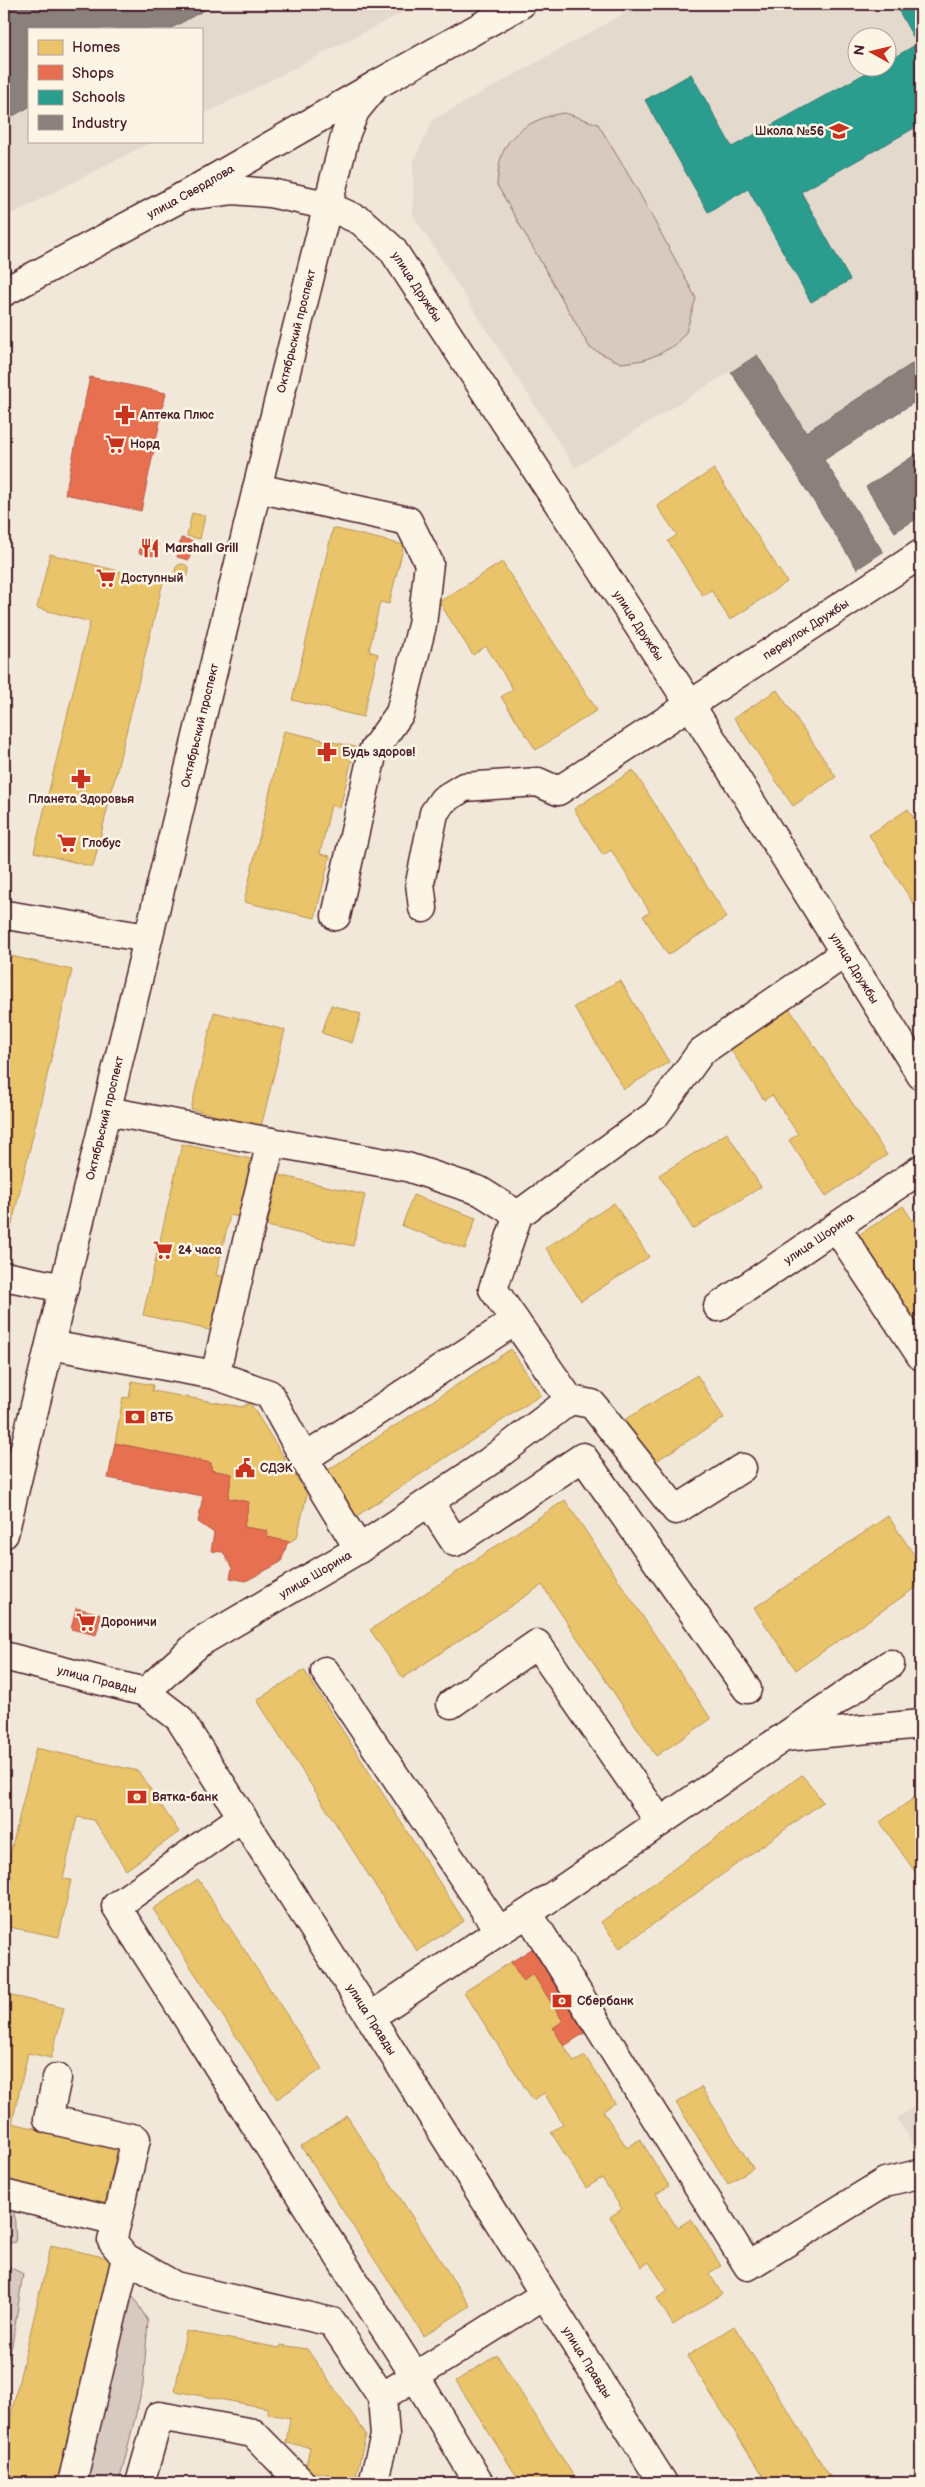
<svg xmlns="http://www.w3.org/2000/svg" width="925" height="2487" font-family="'Balsamiq Sans',sans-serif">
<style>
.built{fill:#e4d9cd;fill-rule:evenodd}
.green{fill:#d8cac0;stroke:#917476}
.homes{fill:#e9c46a;stroke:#b99257}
.shops{fill:#e76f51;stroke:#b85746}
.schools{fill:#2a9d8f;stroke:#347771}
.industry{fill:#8a817c;stroke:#776464}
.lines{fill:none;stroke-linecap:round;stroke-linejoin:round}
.minor-casing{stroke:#4a1f2b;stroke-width:31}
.major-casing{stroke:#4a1f2b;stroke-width:31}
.minor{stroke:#fcf5e5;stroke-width:28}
.major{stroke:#fcf5e5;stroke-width:28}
.labels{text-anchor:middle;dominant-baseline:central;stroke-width:5;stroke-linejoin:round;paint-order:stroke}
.poi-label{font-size:12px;font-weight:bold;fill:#4a1f2b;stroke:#fcf5e5;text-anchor:start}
.street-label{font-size:12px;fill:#4a1f2b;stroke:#fcf5e5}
</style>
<rect width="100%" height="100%" fill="#f1e8da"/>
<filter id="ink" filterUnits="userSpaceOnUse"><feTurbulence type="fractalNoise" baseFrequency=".02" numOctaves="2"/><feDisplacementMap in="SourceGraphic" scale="10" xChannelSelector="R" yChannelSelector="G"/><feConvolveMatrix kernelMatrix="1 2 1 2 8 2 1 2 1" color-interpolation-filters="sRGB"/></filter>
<g filter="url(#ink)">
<path class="built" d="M 4,4 L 419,4 L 201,116 L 201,29 L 29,29 L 29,141 L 153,141 L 4,218 Z
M 641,4 L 921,4 L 921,358 L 806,432 L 757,355 L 575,468 L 413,215 L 413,162 L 433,120 ZM 858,38 L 888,38 L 888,68 L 858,68 Z
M 921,2102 L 921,2156 L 897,2118 Z"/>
<path class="green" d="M 565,113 L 598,124 L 637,189 L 696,298 L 686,332 L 675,345 L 661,353 L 644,360 L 621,363 L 590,348 L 497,185 C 498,173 499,160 504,150 C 514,128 543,115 565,113 Z
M 4,2207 L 14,2209 L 16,2242 L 4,2244 Z
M 4,2264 L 23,2274 L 12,2345 L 4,2372 Z
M 125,2283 L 148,2321 L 143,2385 L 119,2483 L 77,2483 Z"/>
<path class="homes" d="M 714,469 L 787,582 L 730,620 L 711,590 L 703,596 L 668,541 L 677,535 L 657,506 Z
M 192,513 L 205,516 L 200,539 L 187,536 Z
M 333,528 L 404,545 L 389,604 L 380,602 L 369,651 L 378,654 L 363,717 L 292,700 Z
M 50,554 L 163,582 L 93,867 L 34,852 L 90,622 L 37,608 Z
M 502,562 L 597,710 L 536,750 L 501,697 L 513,689 L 486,646 L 473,655 L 439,602 Z
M175 571a7 7 0 1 1 14 0a7 7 0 1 1-14 0Z
M 777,690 L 836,777 L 793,806 L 734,718 Z
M 284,731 L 355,747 L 340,808 L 331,805 L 320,854 L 330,856 L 315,918 L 244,902 Z
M 633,770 L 727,917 L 668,955 L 643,916 L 650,912 L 611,850 L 603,855 L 574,809 Z
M 908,809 L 921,830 L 921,915 L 869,835 Z
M 11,956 L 72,970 L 8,1241 L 4,1240 L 4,989 Z
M 620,980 L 669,1062 L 624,1089 L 574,1007 Z
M 331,1005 L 361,1014 L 352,1043 L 322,1033 Z
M 789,1008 L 887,1155 L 826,1196 L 789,1140 L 798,1134 L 772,1095 L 764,1100 L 729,1047 Z
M 214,1012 L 285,1030 L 261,1127 L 191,1109 Z
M 727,1133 L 761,1187 L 693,1229 L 659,1175 Z
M 182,1144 L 255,1160 L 242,1218 L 230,1215 L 216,1275 L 227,1277 L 214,1331 L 143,1315 Z
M 279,1175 L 365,1195 L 353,1246 L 267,1226 Z
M 413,1195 L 476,1218 L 465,1249 L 402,1226 Z
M 614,1203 L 649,1257 L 581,1301 L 546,1248 Z
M 903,1206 L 921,1234 L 921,1332 L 857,1236 Z
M 511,1349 L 541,1395 L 352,1519 L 322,1474 Z
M 697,1375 L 724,1418 L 648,1466 L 621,1422 Z
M 132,1381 L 153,1385 L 152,1391 L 242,1407 L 250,1403 L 307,1494 L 297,1537 L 290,1542 L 267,1537 L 268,1531 L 244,1527 L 249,1502 L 228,1498 L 232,1474 L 211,1470 L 211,1463 L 115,1443 L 123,1397 L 129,1398 Z
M 565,1500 L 711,1719 L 656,1756 L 542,1585 L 403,1678 L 370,1630 Z
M 888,1516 L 921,1565 L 921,1584 L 796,1670 L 754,1608 Z
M 304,1670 L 464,1921 L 417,1951 L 257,1700 Z
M 36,1748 L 138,1771 L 179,1832 L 126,1870 L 94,1820 L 77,1817 L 63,1879 L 71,1880 L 59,1937 L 4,1926 L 4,1879 Z
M 802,1775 L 823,1802 L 620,1948 L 601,1922 Z
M 921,1793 L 921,1880 L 880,1822 Z
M 198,1879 L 322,2069 L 277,2099 L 153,1909 Z
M 511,1962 L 523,1981 L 533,1974 L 563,2021 L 553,2028 L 574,2062 L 585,2056 L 615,2103 L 603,2111 L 627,2148 L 640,2139 L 669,2186 L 656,2194 L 677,2228 L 691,2219 L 721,2266 L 709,2273 L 722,2294 L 673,2325 L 657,2298 L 668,2291 L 649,2262 L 642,2267 L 610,2217 L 622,2209 L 602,2178 L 586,2188 L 551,2132 L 563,2124 L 544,2093 L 533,2100 L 464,1992 Z
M 4,1994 L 64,2008 L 51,2058 L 28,2053 L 12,2123 L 118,2148 L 104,2207 L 4,2184 Z
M 701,2087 L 753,2168 L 728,2184 L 676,2103 Z
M 347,2116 L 470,2306 L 424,2336 L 301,2146 Z
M 51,2245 L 112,2259 L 59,2483 L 4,2483 L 4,2444 Z
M 734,2326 L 834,2483 L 767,2483 L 687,2356 Z
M 186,2331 L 280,2348 L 281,2345 L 307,2349 L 366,2434 L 355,2481 L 327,2482 L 328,2474 L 305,2471 L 310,2447 L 286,2443 L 290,2418 L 268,2414 L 268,2408 L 175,2391 Z
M 497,2355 L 578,2483 L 521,2483 L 456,2381 Z"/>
<path class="shops" d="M 90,377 L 166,393 L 141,511 L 65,494 Z
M 181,538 L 193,541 L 189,560 L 177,557 Z
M 142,540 L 158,543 L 156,556 L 139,553 Z
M 115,1443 L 211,1463 L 211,1470 L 232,1474 L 228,1498 L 249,1502 L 244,1527 L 268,1531 L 267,1537 L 290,1542 L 287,1544 L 281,1562 L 246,1581 L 230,1578 L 232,1568 L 223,1552 L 211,1551 L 214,1533 L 198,1522 L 203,1496 L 108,1478 Z
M 76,1608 L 102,1614 L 96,1635 L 71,1629 Z
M 538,1945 L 591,2029 L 564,2046 L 553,2028 L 563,2021 L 533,1974 L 523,1981 L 511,1962 Z"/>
<path class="schools" d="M 895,4 L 921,4 L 921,133 L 918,126 L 801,192 L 850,280 L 811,302 L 748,189 L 708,212 L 645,100 L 691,74 L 732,147 L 875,68 L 888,68 L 888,61 L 917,44 Z"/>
<path class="industry" d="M 4,4 L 215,4 L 170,29 L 29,29 L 29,107 L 4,121 Z
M 757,355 L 806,432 L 921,358 L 921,398 L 824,460 L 883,552 L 857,569 L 731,372 Z
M 921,451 L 921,516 L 895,532 L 866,487 Z"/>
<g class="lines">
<defs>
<g id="minor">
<path id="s1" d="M 184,196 L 233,190 L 270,193 L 326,205 L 361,221 L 392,249 L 691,706 L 921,1075"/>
<path id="s2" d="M 4,292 L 184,196 L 376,85"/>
<path d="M 257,488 L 408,521 L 429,563 L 422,625 L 400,713 L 373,751 L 336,916"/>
<path id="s3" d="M 423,908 L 420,883 L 434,813 L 443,800 L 464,787 L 538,782 L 558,791 L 921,554"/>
<path d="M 4,917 L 6,915 L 148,938"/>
<path d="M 107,1111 L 271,1142"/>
<path d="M 836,1227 L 921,1356"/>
<path d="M 4,1276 L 64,1288"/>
<path id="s4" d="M 718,1307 L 921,1169"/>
<path d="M 50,1345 L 215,1375"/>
<path d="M 305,1458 L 515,1321"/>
<path d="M 742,1468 L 676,1510 L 592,1404 L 570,1400 L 493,1289 L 518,1215 L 656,1114 L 701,1052 L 845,953"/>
<path d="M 429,1502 L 455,1542 L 583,1457 L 747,1689"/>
<path d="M 359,1549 L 312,1472 L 269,1394 L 215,1375 L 271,1142 L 407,1167 L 480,1191 L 518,1215"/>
<path id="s5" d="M 4,1656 L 145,1692 L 179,1718 L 370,2017 L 663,2483"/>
<path d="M 325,1671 L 499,1931 L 370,2017"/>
<path id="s6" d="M 145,1692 L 199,1643 L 359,1549 L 490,1461 L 570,1400"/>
<path d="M 451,1704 L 537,1644 L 660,1822"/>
<path d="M 785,1737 L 921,1724"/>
<path d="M 242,1817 L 116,1906 L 415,2376 L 479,2483"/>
<path d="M 528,1913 L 890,1664"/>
<path d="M 499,1931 L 528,1913 L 748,2266 L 885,2182 L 919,2174 L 921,2175"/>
<path d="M 4,2194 L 117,2221 L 136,2139 L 48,2119 L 57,2078"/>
<path d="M 126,2258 L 175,2286 L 332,2322 L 382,2397 L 544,2295"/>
<path d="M 72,2483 L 126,2258 L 112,2241 L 117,2221"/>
<path d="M 140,2483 L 159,2416 L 253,2433 L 302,2483"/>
<path d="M 373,2483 L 385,2436 L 382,2397"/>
</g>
<g id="major">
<path id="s7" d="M 4,1534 L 270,435 L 346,133 L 355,111 L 376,85 L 521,4"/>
</g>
</defs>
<use href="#minor" class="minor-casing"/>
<use href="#major" class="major-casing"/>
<use href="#minor" class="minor"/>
<use href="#major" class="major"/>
</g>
</g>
<defs>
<symbol id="school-bare" viewBox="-9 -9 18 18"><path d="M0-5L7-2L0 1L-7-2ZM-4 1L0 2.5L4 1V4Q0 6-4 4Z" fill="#c8321e" stroke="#fcf5e5" stroke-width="2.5" paint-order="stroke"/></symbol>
<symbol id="pharmacy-bare" viewBox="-9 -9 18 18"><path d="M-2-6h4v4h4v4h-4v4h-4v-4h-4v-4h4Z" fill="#c8321e" stroke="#fcf5e5" stroke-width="2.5" paint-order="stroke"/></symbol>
<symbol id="supermarket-bare" viewBox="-9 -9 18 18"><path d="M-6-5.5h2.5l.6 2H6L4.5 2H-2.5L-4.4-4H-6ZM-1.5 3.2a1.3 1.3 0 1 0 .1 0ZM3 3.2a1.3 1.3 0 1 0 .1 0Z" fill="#c8321e" stroke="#fcf5e5" stroke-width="2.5" paint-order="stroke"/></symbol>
<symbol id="restaurant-bare" viewBox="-9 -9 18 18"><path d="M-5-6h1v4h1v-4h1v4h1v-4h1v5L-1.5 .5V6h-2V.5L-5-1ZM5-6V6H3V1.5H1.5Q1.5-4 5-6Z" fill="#c8321e" stroke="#fcf5e5" stroke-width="2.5" paint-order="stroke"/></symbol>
<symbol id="bank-bare" viewBox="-9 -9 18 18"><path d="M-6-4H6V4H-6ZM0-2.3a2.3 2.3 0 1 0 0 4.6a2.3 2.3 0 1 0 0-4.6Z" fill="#c8321e" stroke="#fcf5e5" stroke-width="2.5" paint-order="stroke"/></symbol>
<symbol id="civic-bare" viewBox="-9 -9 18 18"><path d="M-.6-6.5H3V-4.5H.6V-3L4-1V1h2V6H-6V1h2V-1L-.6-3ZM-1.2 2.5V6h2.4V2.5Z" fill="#c8321e" stroke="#fcf5e5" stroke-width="2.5" paint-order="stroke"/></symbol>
</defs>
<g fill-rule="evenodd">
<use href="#school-bare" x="825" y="117" width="28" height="28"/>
<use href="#pharmacy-bare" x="111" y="401" width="28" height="28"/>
<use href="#supermarket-bare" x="101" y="430" width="28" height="28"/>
<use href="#restaurant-bare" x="136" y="534" width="28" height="28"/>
<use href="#supermarket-bare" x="92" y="564" width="28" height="28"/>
<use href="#pharmacy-bare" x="313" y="738" width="28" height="28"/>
<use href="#pharmacy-bare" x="67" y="765" width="28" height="28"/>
<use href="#supermarket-bare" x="53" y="829" width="28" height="28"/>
<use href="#supermarket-bare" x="149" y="1236" width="28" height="28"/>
<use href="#bank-bare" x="121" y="1403" width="28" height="28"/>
<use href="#civic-bare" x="231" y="1454" width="28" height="28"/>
<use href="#supermarket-bare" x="72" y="1608" width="28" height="28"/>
<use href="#bank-bare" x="123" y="1783" width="28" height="28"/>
<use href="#bank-bare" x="548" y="1987" width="28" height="28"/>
</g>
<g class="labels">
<g class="poi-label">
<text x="824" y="131" text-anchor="end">Школа №56</text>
<text x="140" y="415">Аптека Плюс</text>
<text x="130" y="444">Норд</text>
<text x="165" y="548">Marshall Grill</text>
<text x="121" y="578">Доступный</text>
<text x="342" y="752">Будь здоров!</text>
<text x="81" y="799" text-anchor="middle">Планета Здоровья</text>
<text x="82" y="843">Глобус</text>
<text x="178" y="1250">24 часа</text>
<text x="150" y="1417">ВТБ</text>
<text x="260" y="1468">СДЭК</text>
<text x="101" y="1622">Дороничи</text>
<text x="152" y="1797">Вятка-банк</text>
<text x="577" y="2001">Сбербанк</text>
</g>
<g class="street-label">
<text stroke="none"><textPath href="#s2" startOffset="212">улица Свердлова</textPath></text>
<text stroke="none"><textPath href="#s1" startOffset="269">улица Дружбы</textPath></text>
<text stroke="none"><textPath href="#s7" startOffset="1238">Октябрьский проспект</textPath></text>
<text stroke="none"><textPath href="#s1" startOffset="674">улица Дружбы</textPath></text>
<text stroke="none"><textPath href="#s3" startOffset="529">переулок Дружбы</textPath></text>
<text stroke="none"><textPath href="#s7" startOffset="832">Октябрьский проспект</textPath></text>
<text stroke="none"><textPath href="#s1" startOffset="1079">улица Дружбы</textPath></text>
<text stroke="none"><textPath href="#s7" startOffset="428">Октябрьский проспект</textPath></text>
<text stroke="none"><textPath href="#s4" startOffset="122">улица Шорина</textPath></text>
<text stroke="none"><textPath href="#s6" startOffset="208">улица Шорина</textPath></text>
<text stroke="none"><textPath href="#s5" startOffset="96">улица Правды</textPath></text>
<text stroke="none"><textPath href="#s5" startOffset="546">улица Правды</textPath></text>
<text stroke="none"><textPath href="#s5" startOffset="951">улица Правды</textPath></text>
</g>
</g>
<rect width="925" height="2487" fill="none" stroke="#fcf5e5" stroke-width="20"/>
<rect x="10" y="10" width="905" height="2467" fill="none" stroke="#4a1f2b" stroke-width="2" filter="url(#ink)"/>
<rect x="28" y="28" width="175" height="115" fill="#fcf5e5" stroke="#b59f9b"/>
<rect x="38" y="40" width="25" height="15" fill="#e9c46a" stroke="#b59f9b"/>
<text x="72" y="52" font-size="15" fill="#4a1f2b">Homes</text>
<rect x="38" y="65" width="25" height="15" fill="#e76f51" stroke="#b59f9b"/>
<text x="72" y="78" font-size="15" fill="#4a1f2b">Shops</text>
<rect x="38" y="90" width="25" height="15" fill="#2a9d8f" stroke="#b59f9b"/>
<text x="72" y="102" font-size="15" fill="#4a1f2b">Schools</text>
<rect x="38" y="115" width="25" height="15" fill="#8a817c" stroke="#b59f9b"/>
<text x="72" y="128" font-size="15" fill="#4a1f2b">Industry</text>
<g transform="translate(872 52) rotate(278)"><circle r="24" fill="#fcf5e5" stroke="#b59f9b"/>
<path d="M0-4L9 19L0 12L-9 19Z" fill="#c8321e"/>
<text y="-8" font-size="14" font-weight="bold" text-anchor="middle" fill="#4a1f2b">N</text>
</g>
</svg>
